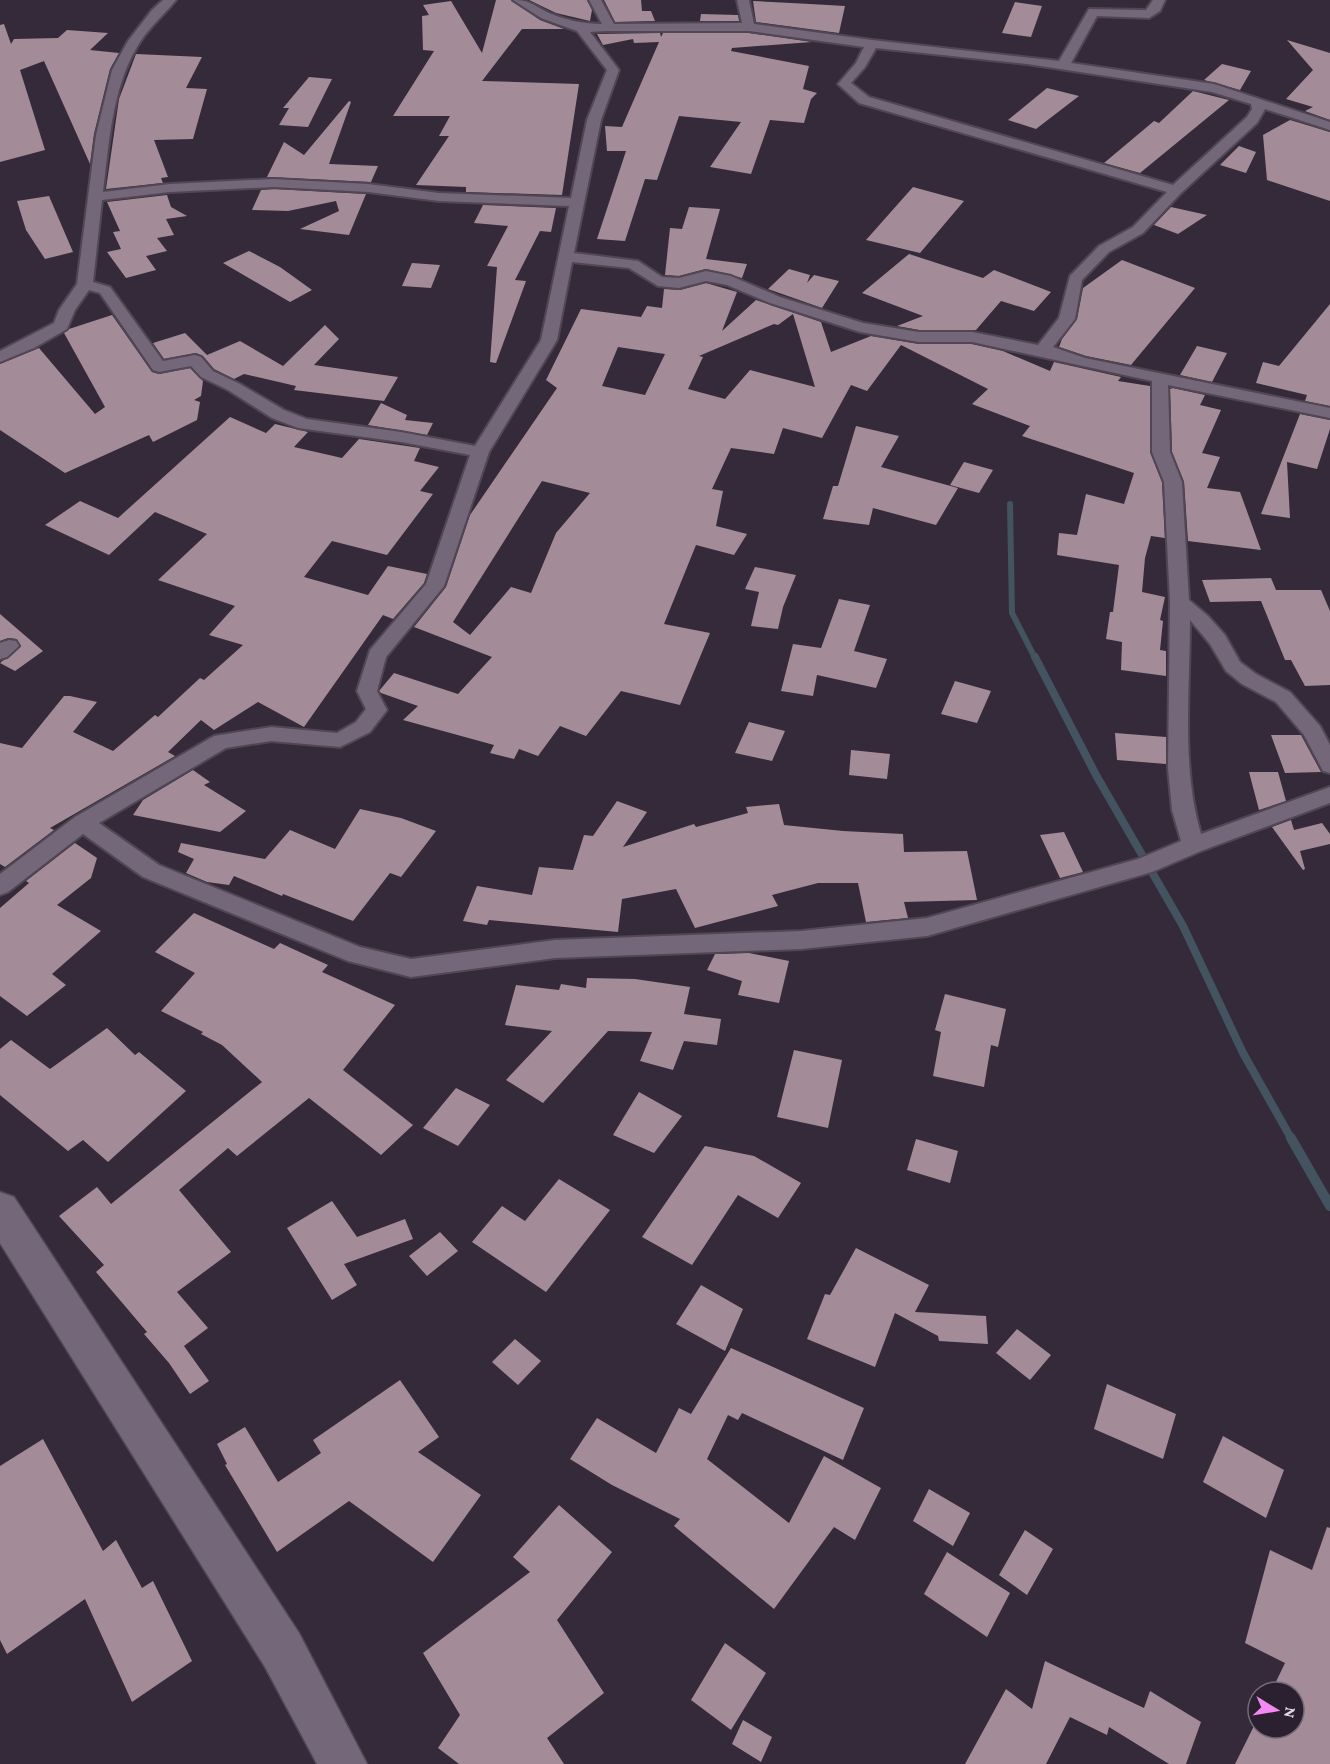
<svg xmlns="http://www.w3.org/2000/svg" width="1330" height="1764" font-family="'Crimson Pro',serif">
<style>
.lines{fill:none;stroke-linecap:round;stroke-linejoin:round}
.stream-far2{stroke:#435360;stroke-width:6}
.stream-far1{stroke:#435360;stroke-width:8}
.stream{stroke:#435360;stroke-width:10}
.building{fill:#a38c98;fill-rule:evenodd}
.street-casing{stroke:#504654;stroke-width:4}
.secondary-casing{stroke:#504654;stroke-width:3}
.street{fill:#74677a;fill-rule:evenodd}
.secondary{fill:#74677a;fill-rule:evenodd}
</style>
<rect width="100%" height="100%" fill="#352a3a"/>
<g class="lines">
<path class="stream-far2" d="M 1010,504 L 1012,613 L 1035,658"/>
<path class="stream-far1" d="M 1035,657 L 1096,775 L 1183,926 L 1243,1053 L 1292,1140"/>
<path class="stream" d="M 1291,1138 L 1330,1206"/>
</g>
<path class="building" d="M 496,0 L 511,0 L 540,20 L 564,29 L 522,29 L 482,81 L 579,84 L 562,195 L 466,192 L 466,187 L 416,185 L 449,136 L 439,136 L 450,116 L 393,116 L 434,51 L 423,50 L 422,16 L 429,15 L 423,5 L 451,1 L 482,53 Z
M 529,0 L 587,0 L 592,10 L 590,21 L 556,13 Z
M 604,0 L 641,0 L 642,11 L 651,11 L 655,21 L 615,22 Z
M 753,1 L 810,4 L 845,6 L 839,33 L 756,22 Z
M 1015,2 L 1042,6 L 1031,37 L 1002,33 Z
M 701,14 L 738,15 L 739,21 L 700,21 Z
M 4,24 L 11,44 L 14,39 L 58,38 L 67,30 L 108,33 L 90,50 L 119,53 L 110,69 L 94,134 L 90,164 L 44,61 L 20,70 L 45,150 L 0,162 L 0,25 Z
M 660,33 L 661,37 L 663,33 L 749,33 L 812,42 L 732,48 L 731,51 L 809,66 L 803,89 L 817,93 L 811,99 L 804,123 L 770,120 L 751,174 L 710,167 L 741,122 L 679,116 L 657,180 L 645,179 L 625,241 L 597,239 L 626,151 L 607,151 L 605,126 L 622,127 L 659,42 L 634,43 L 633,39 L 603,45 L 597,34 Z
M 1287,40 L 1330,53 L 1330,120 L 1305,111 L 1313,107 L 1286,99 L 1313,70 Z
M 136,54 L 202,57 L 186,88 L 207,89 L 193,139 L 154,140 L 168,177 L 161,178 L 163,183 L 106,189 L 119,99 Z
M 1222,64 L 1251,71 L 1240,90 L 1204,80 Z
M 309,77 L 332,79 L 308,127 L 279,125 L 289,108 L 283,108 Z
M 1047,88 L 1079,96 L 1036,129 L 1008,120 Z
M 1193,91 L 1229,100 L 1140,173 L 1104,163 L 1154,121 L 1159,123 Z
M 349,101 L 351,102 L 329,164 L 378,166 L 371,182 L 267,177 L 284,142 L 304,155 Z
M 1290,120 L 1330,132 L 1330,201 L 1267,180 L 1263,135 Z
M 1239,146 L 1256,152 L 1246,173 L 1220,165 Z
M 913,187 L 964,201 L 920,253 L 866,240 Z
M 274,189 L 366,194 L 349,235 L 300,229 L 339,211 L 336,201 L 288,211 L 252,210 L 261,190 Z
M 167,195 L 171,207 L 187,216 L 166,219 L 174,235 L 157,238 L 167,251 L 146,256 L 156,270 L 126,278 L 107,252 L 121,249 L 113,232 L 120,231 L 107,202 Z
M 49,196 L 73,252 L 45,259 L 26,230 L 17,201 Z
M 483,205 L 556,208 L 551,232 L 540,231 L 515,280 L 526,281 L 496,363 L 490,362 L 497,267 L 487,266 L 508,226 L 474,223 Z
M 689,207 L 720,209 L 706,259 L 747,264 L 742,278 L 706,269 L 679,276 L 665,275 L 670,228 L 682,229 Z
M 1171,207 L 1207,215 L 1178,234 L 1154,225 Z
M 249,251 L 280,267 L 312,290 L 290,302 L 223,263 Z
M 909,254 L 983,278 L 994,270 L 1051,292 L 1034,311 L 1001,301 L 976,330 L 919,330 L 897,326 L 923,316 L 862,293 Z
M 1122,260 L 1195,288 L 1131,365 L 1086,356 L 1059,347 L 1062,339 L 1077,319 L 1083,288 Z
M 412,263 L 440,265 L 431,288 L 402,286 Z
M 789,269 L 810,275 L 807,283 L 814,275 L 839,281 L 822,308 L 768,289 Z
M 706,283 L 737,292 L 722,331 L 756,300 L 821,322 L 831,352 L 871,336 L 919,344 L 972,344 L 1003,351 L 1050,371 L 1054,362 L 1121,377 L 1118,381 L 1150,386 L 1150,452 L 1162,482 L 1165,538 L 1151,536 L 1145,558 L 1142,592 L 1165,597 L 1160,620 L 1163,621 L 1160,650 L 1166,651 L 1166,676 L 1121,670 L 1122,642 L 1106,639 L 1110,612 L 1113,612 L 1119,565 L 1057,555 L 1059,533 L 1077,535 L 1086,494 L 1124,504 L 1134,473 L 1022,436 L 1030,426 L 972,404 L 988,389 L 901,345 L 867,391 L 851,385 L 822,438 L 783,428 L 774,454 L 731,448 L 712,489 L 723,491 L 716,526 L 747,534 L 734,555 L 696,545 L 664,624 L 710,633 L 680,705 L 621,691 L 586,736 L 560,726 L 538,756 L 519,749 L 514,759 L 490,753 L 494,745 L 403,720 L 418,706 L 381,693 L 379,691 L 394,673 L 458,694 L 492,657 L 414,627 L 446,587 L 470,515 L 557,388 L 546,380 L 581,309 L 641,317 L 647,306 L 662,308 L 664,289 L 680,290 ZM 793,314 L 815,387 L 750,370 L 725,399 L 688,389 L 703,357 L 699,356 L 774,324 L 778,325 ZM 618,347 L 665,354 L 645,395 L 602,386 ZM 542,481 L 590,493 L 556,533 L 531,593 L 511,587 L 470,635 L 453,622 Z
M 1330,304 L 1330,406 L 1305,401 L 1307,395 L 1256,383 L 1263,362 L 1279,366 Z
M 112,315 L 152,372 L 159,374 L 190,368 L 203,381 L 201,396 L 194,400 L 200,402 L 197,420 L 153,442 L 149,435 L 65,473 L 0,430 L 0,364 L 39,348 L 95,414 L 105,407 L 64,333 L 69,329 Z
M 325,325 L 339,339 L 314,365 L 398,377 L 384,401 L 294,390 L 296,386 L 244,374 L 234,379 L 214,369 L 203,356 L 196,353 L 164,359 L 153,343 L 185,333 L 207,355 L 240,341 L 283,366 Z
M 1197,346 L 1227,353 L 1212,382 L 1180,375 Z
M 1173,388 L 1205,395 L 1200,405 L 1221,410 L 1202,453 L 1220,457 L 1207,488 L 1240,492 L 1261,550 L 1188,541 L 1184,482 L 1172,452 L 1170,389 Z
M 381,403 L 407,415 L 405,420 L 433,423 L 427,435 L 368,425 Z
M 1300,414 L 1330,420 L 1330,429 L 1317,469 L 1287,462 L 1290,518 L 1261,514 Z
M 230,417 L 266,433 L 275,424 L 308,432 L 294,447 L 342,458 L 359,439 L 420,448 L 414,461 L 439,467 L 420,491 L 433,494 L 387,555 L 332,541 L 304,577 L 368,595 L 388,566 L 427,574 L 424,583 L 393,619 L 383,615 L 304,727 L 258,702 L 214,730 L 201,720 L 168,752 L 175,756 L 50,828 L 54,830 L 5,867 L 0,864 L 0,743 L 22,748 L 64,696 L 70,696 L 97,702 L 73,732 L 113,751 L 155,715 L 158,717 L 200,678 L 204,680 L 243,645 L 209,635 L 235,606 L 158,580 L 207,534 L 155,512 L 109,555 L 45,525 L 80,501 L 118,518 Z
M 856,426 L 899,436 L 881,467 L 958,488 L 936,525 L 873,508 L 869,525 L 823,519 L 833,486 L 838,486 Z
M 964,462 L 993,470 L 979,493 L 950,485 Z
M 755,567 L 796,575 L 783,607 L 778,629 L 751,626 L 759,592 L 745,589 Z
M 1271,578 L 1276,590 L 1321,590 L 1330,611 L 1330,685 L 1305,686 L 1291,660 L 1285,660 L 1261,601 L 1210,602 L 1202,580 Z
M 839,599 L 870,605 L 854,651 L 887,659 L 876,688 L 817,675 L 813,696 L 781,691 L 793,644 L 821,648 Z
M 0,614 L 43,651 L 15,671 L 0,663 L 21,646 L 16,639 L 8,638 L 0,641 Z
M 955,681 L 991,691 L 977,723 L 941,714 Z
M 749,722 L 785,731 L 772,761 L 735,753 Z
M 1115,733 L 1166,737 L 1166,764 L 1117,760 Z
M 1271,735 L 1301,735 L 1321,772 L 1285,773 Z
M 851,750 L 890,754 L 887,779 L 849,775 Z
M 193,770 L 210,782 L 204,785 L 246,811 L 220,832 L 133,815 L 143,800 Z
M 1249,772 L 1278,772 L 1286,801 L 1259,810 Z
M 617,801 L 647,812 L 623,847 L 694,824 L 696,827 L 748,813 L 746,807 L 779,804 L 784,825 L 843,831 L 903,834 L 904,852 L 967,851 L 977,900 L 904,902 L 908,918 L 866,922 L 858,883 L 818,883 L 772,895 L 778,906 L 695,928 L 676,889 L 622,899 L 618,932 L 489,920 L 487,925 L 463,921 L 477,886 L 532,895 L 539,867 L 573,870 L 584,835 L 593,836 Z
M 360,809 L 401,818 L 436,831 L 401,877 L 390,873 L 353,921 L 283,894 L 282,896 L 234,876 L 229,885 L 207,882 L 186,873 L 194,859 L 178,852 L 181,843 L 265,859 L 290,830 L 335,849 Z
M 1291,820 L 1294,830 L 1322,823 L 1330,834 L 1330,844 L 1300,851 L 1305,869 L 1303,870 L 1272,827 Z
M 1064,832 L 1083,872 L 1060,878 L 1040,835 Z
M 75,843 L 97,858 L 91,878 L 57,905 L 101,931 L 52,974 L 66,985 L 27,1016 L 0,996 L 0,908 L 29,883 L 26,881 Z
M 194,913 L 274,949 L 280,943 L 328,965 L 322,972 L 395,1005 L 343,1070 L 413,1125 L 381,1155 L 309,1098 L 237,1156 L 228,1148 L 179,1190 L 231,1252 L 177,1292 L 208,1328 L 184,1346 L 209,1381 L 190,1394 L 169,1363 L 144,1334 L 147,1332 L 96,1272 L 104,1265 L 59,1216 L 97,1187 L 111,1204 L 262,1082 L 222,1045 L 201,1034 L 203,1032 L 161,1011 L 195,973 L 155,952 Z
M 749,953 L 789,961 L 779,1003 L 738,995 L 742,981 L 707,970 L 715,954 Z
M 587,978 L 635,979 L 690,987 L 684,1014 L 721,1019 L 717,1045 L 684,1041 L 673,1070 L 640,1061 L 652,1032 L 608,1031 L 543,1103 L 506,1080 L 552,1031 L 505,1025 L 516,985 L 559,990 L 561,984 L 586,988 Z
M 945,994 L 1006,1009 L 998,1047 L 991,1045 L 984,1087 L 933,1076 L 941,1032 L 935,1030 Z
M 107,1028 L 135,1055 L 139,1052 L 186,1091 L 108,1162 L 83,1140 L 68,1151 L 0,1095 L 0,1049 L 11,1040 L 50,1069 Z
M 794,1050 L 842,1060 L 828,1128 L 777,1117 Z
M 456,1088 L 490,1105 L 458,1146 L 423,1128 Z
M 639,1092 L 682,1116 L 654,1153 L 613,1135 Z
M 916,1139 L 958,1151 L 950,1183 L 907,1170 Z
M 705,1146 L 754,1156 L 801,1183 L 778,1218 L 738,1195 L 692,1265 L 642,1237 Z
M 559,1179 L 610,1210 L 546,1292 L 472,1242 L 502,1206 L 525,1221 Z
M 332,1201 L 357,1237 L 405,1219 L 413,1239 L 344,1264 L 357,1285 L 332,1300 L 287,1228 Z
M 440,1232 L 458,1251 L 427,1276 L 409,1256 Z
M 856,1248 L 929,1285 L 915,1312 L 986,1316 L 988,1344 L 939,1341 L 938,1336 L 895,1313 L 875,1367 L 807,1339 L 825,1294 L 830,1295 Z
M 701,1285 L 743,1309 L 725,1351 L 676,1324 Z
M 1017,1329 L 1051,1355 L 1030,1380 L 996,1353 Z
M 515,1339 L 541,1361 L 518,1385 L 492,1362 Z
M 731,1348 L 864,1408 L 843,1460 L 742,1413 L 738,1420 L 728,1415 L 707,1459 L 789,1523 L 824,1456 L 881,1488 L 855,1540 L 834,1527 L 774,1609 L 674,1526 L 680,1519 L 612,1485 L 570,1459 L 597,1418 L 656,1453 L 679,1408 L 691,1414 Z
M 400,1380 L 439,1437 L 418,1452 L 481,1495 L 433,1562 L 349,1501 L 277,1552 L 225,1465 L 227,1464 L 217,1444 L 245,1427 L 278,1482 L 321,1453 L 313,1440 Z
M 1107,1384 L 1176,1414 L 1163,1459 L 1094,1429 Z
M 1223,1436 L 1284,1470 L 1266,1518 L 1203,1482 Z
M 43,1439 L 103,1551 L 116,1540 L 142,1588 L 153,1581 L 192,1661 L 132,1702 L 85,1599 L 7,1654 L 0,1640 L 0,1466 Z
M 929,1489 L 970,1513 L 953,1546 L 913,1521 Z
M 559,1505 L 612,1552 L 557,1620 L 604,1693 L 547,1738 L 564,1764 L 459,1764 L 438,1748 L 460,1715 L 423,1653 L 530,1572 L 513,1557 Z
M 1327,1527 L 1330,1528 L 1330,1764 L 1235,1764 L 1258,1718 L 1258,1728 L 1294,1728 L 1294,1692 L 1271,1692 L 1285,1663 L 1245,1643 L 1270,1550 L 1312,1570 Z
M 1025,1530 L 1053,1549 L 1027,1595 L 999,1575 Z
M 947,1552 L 1010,1593 L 987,1637 L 924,1594 Z
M 725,1643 L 766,1673 L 731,1730 L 691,1700 Z
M 1045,1661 L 1144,1708 L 1150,1691 L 1201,1722 L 1186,1764 L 1169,1764 L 1109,1727 L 1107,1735 L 1070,1717 L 1046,1764 L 965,1764 L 1006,1689 L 1032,1709 Z
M 743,1720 L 772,1737 L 761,1762 L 732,1744 Z"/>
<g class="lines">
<defs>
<path id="street" d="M 163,0 L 176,0 C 163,16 147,29 137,47 C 112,89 109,144 103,192 L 170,184 L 274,179 L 368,184 L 439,193 L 571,198 L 587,120 L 607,70 L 577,31 L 541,18 L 513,0 C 531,0 534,6 549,13 C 566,20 583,24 602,24 L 589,0 L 601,0 L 614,24 L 742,23 L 737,0 L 749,0 L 754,24 L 872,40 L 1059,61 L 1089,9 L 1146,10 L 1153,0 L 1165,0 L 1160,11 L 1149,18 L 1097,16 L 1071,63 L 1214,84 L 1330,122 L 1330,130 L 1265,109 L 1257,123 L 1181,193 L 1143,233 L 1109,252 L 1082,280 L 1075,319 L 1053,347 L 1085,358 L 1330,408 L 1330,418 L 1168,385 L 1170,452 L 1182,482 L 1189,600 L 1208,616 L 1225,635 L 1240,662 L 1256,674 L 1290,692 L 1320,726 L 1330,745 L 1330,773 L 1323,771 L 1304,735 L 1276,702 L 1242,684 L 1226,671 L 1210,644 L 1190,620 C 1190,689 1181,767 1201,834 L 1330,787 L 1330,803 L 1201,851 L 1152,872 L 927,936 L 801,949 L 555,958 L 411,977 L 348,961 L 143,877 L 83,834 L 8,892 L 0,895 L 0,874 L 75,817 L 214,736 L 271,727 L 337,733 L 356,722 L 366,709 L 357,691 L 370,650 L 426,584 L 470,455 L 401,442 L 298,428 L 272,418 L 228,390 L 201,377 L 191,366 L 159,372 L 153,370 L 100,293 L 89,290 L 75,310 L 67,329 L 34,348 L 0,362 L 0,351 L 54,323 L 59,310 L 77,284 L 96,135 L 112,70 L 128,41 L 152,10 ZM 606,31 L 749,31 L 864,47 L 856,63 L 838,84 L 859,103 L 1167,192 L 1133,227 L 1099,246 L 1070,276 L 1059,318 L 1038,345 L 972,332 L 919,332 L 863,323 L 780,297 L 731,276 L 706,271 L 679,278 L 662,277 L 638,261 L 574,253 L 601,120 L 619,70 L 590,32 ZM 876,48 L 1027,64 L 1212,92 L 1251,104 L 1252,109 L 1247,117 L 1173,185 L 869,97 L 851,83 L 865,67 ZM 274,187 L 368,192 L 439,201 L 569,206 L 541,340 L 475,446 L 401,432 L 307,419 L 284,410 L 240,384 L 213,371 L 201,357 L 195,355 L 163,361 L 110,287 L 93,282 L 102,200 L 170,192 ZM 572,262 L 629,268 L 658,286 L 679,288 L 706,281 L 727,285 L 770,303 L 860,332 L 919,342 L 972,342 L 1152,381 L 1152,452 L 1164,482 L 1170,602 L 1168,768 L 1172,810 L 1181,841 L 1138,859 L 927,918 L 801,931 L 555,940 L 411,959 L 360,947 L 159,865 L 99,823 L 226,748 L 271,741 L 340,747 L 370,732 L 387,710 L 377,691 L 386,657 L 444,586 L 489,452 L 557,340 Z
M 9,640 L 16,641 L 19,646 L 7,657 L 0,659 L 0,643 Z"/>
<path id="secondary" d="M 0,1192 L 14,1197 L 299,1633 L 367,1764 L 317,1764 L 265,1667 L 0,1243 Z"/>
</defs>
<use href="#street" class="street-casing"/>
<use href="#secondary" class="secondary-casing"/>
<use href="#street" class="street"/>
<use href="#secondary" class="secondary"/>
</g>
<g transform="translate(1276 1710) rotate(101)"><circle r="28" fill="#2b2030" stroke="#736a78" stroke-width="1.5"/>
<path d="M0-4.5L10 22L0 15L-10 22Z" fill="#f389f1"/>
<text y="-9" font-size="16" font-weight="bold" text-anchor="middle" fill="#e0d9e4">N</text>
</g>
</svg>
